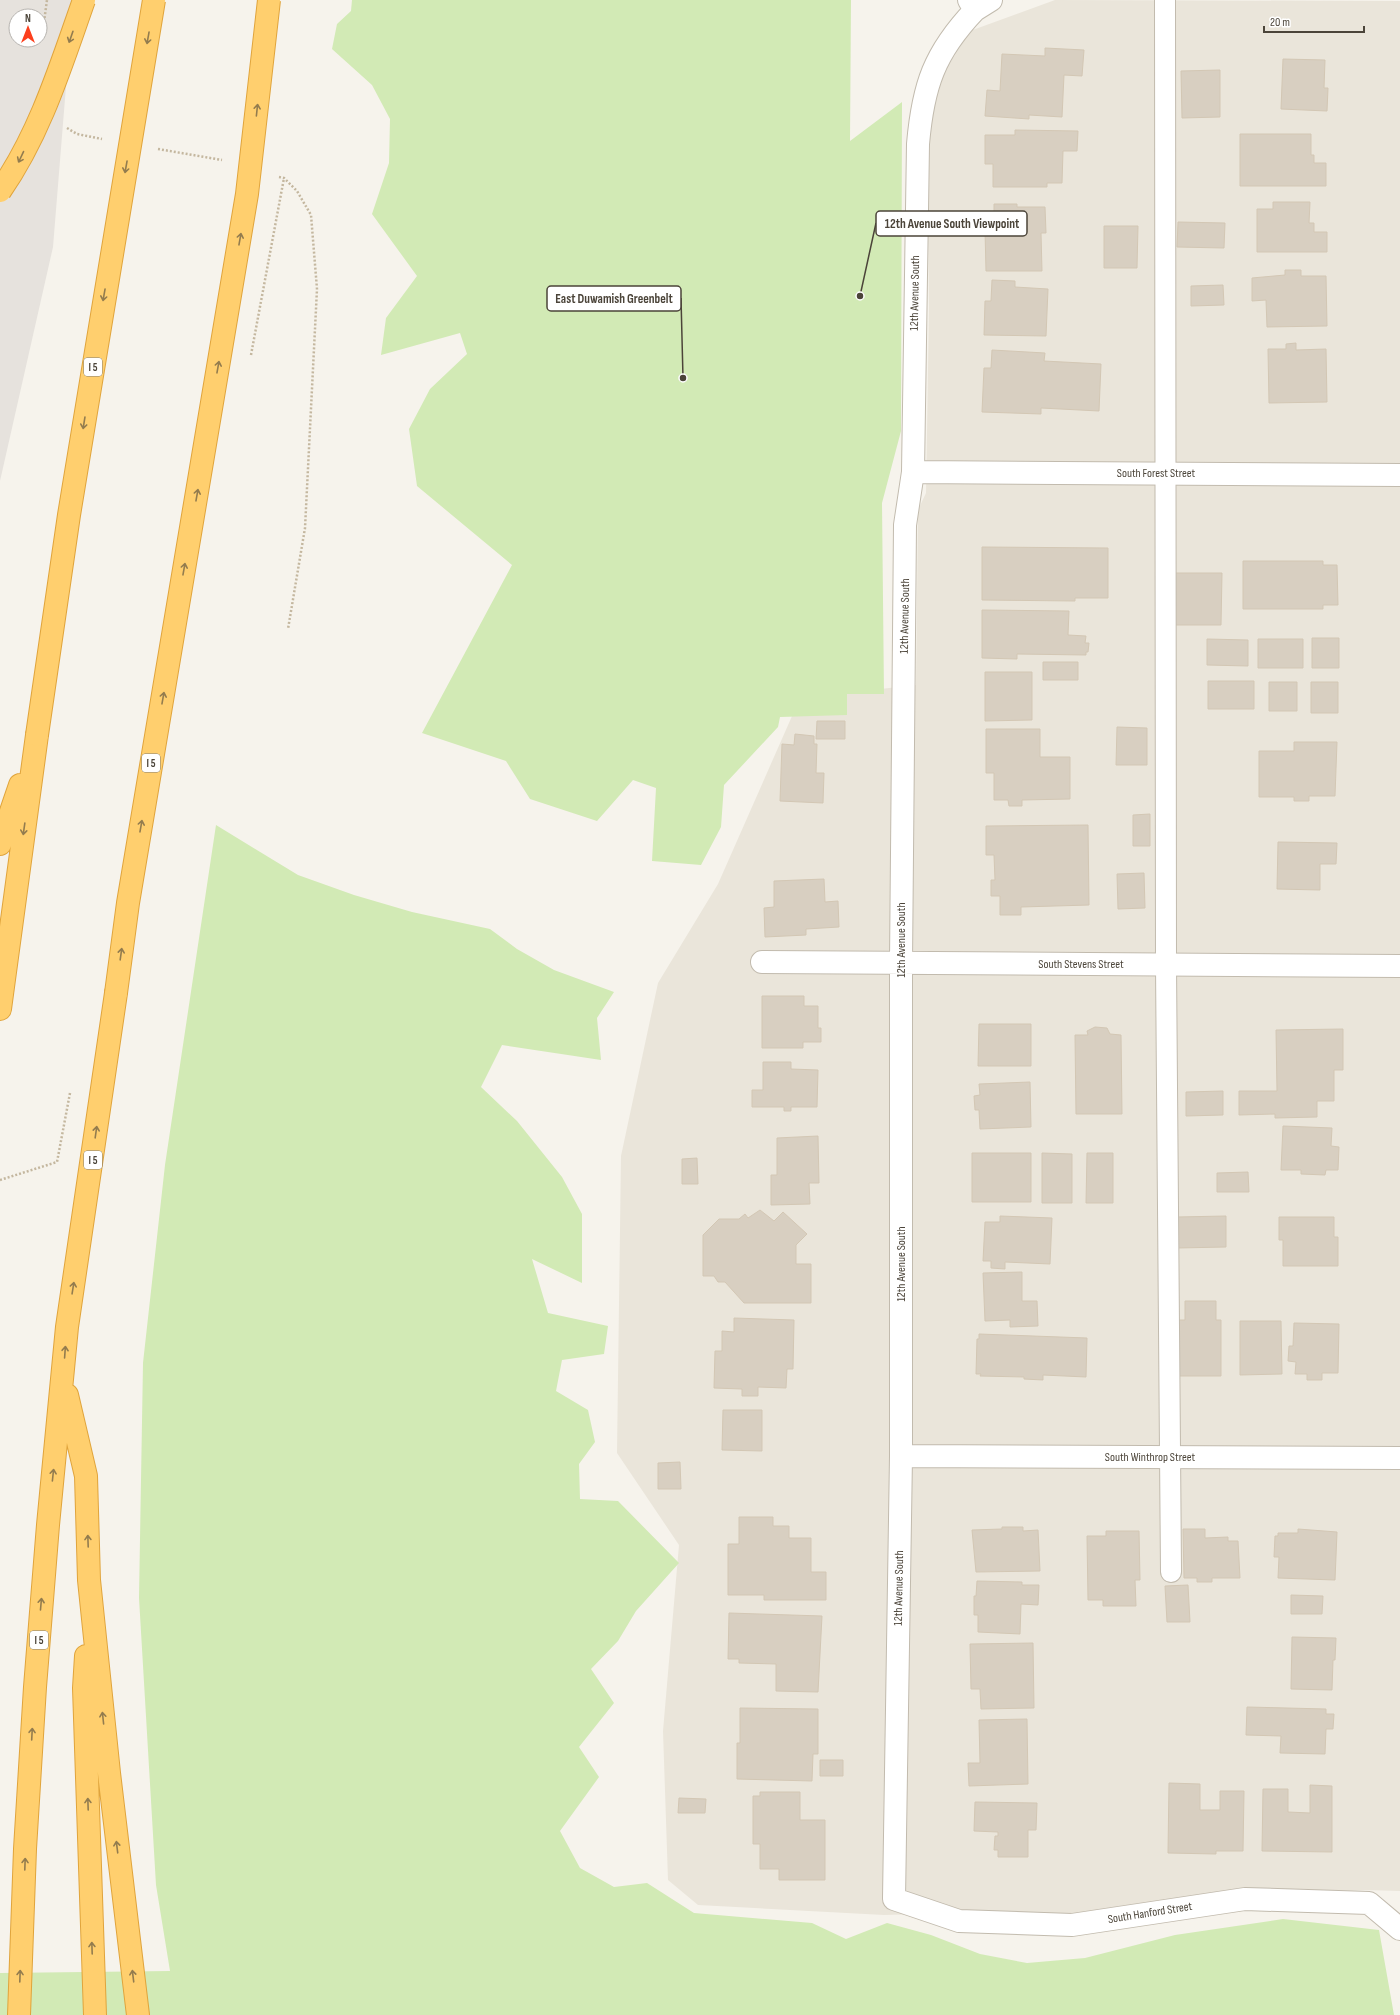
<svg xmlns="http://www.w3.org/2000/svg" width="1400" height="2015" font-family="'Sofia Sans Condensed',sans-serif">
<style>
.residential{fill:#eae5da}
.industrial{fill:#e6e2dd;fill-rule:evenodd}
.green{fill:#d2eab5}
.building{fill:#d8cfc1;stroke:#d3c7b4}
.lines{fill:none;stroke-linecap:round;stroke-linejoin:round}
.service-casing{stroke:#c2bbae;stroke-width:22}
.minor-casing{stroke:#c2bbae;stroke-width:24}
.motorway-casing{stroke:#e0a43c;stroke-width:24}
.path{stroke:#c4b79f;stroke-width:2.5;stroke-dasharray:2 2;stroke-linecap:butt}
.service{stroke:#fff;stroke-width:20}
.minor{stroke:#fff;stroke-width:22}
.motorway{stroke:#ffcf6e;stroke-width:22}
.motorway-bridge-casing{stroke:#e0a43c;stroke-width:24;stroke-linecap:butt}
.motorway-bridge{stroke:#ffcf6e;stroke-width:22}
.oneway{stroke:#937c4e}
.labels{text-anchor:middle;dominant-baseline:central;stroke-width:3.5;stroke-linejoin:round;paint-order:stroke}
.shield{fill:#fff;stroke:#817c74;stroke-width:1}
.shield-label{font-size:11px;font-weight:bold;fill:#4b4439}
.street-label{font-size:12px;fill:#4b4439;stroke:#fff}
.leader{fill:none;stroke:#4b4439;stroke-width:1.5}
.callout-dot{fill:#4b4439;stroke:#fff;stroke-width:1.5}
.callout{fill:#fff;stroke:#4b4439;stroke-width:1.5}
.callout-label{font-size:13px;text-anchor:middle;font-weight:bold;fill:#4b4439}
</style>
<rect width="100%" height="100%" fill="#f6f3ec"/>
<path class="residential" d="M 1055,0 L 1400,1 L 1400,1891 L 1365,1890 L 1234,1894 L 1083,1917 L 955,1913 L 884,1915 L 698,1905 L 668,1880 L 663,1731 L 679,1545 L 617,1453 L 621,1156 L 658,983 L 718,884 L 800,698 L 916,685 L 918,510 L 926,493 L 929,307 L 927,118 L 936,85 L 970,31 Z"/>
<path class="industrial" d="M 0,0 L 73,0 L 53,247 L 0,481 ZM 16,16 L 40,16 L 40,40 L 16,40 Z"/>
<path class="green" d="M 352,0 L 851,0 L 850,141 L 902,102 L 901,431 L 882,503 L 884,694 L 847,694 L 847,715 L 780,717 L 778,727 L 724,785 L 721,827 L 701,865 L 652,861 L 656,788 L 633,780 L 597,821 L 530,799 L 506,761 L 422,733 L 512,565 L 417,486 L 409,429 L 430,389 L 467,354 L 460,333 L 381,355 L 386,318 L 417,276 L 372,214 L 389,163 L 390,119 L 372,85 L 332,49 L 337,24 L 351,11 Z
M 216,825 L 298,875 L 354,895 L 412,912 L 490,929 L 517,949 L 554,970 L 614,992 L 597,1018 L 601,1060 L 502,1045 L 481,1087 L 517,1121 L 562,1177 L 582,1214 L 582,1283 L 532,1259 L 548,1313 L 608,1326 L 604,1354 L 562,1360 L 556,1391 L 588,1410 L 595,1442 L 579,1464 L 580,1499 L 618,1501 L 679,1563 L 636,1611 L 618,1641 L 591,1669 L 614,1703 L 579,1747 L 599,1777 L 560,1831 L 580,1868 L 614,1887 L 647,1883 L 694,1913 L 812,1923 L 846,1939 L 887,1923 L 931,1935 L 980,1954 L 1027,1963 L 1085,1958 L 1175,1935 L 1283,1919 L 1379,1930 L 1394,2015 L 0,2015 L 0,1973 L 170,1971 L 156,1885 L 139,1598 L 143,1363 L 165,1165 Z"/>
<path class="building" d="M 1045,48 L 1084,50 L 1082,76 L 1064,75 L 1062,117 L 1029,115 L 1029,119 L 985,116 L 987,90 L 1000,91 L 1002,54 L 1045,56 Z
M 1283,59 L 1325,60 L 1324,88 L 1328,88 L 1327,111 L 1281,109 Z
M 1220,70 L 1220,117 L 1182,118 L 1181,71 Z
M 1015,130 L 1078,131 L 1077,151 L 1063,151 L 1062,183 L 1047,183 L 1047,187 L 993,187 L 993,164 L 985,164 L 985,135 L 1015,135 Z
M 1240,134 L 1311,134 L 1311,155 L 1314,155 L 1314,163 L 1326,163 L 1326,186 L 1240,186 Z
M 1273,202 L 1310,202 L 1309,223 L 1314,223 L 1314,232 L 1327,232 L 1327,252 L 1257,252 L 1257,209 L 1273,209 Z
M 994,204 L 1017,204 L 1017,207 L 1045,207 L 1046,233 L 1041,233 L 1042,271 L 986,271 L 985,230 L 994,230 Z
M 1178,222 L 1225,223 L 1224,248 L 1177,247 Z
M 1104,226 L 1138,226 L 1137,268 L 1104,268 Z
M 1285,270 L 1301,270 L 1301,276 L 1326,276 L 1327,326 L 1267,327 L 1266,300 L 1252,301 L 1252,278 L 1285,275 Z
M 992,280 L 1015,281 L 1015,287 L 1048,289 L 1046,336 L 984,335 L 985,301 L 991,301 Z
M 1223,285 L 1224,305 L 1191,306 L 1191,286 Z
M 1296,343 L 1296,350 L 1326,349 L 1327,402 L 1269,403 L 1268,349 L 1286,349 L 1286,344 Z
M 992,350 L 1045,353 L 1044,361 L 1101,364 L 1099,411 L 1041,408 L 1041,414 L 982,412 L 984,368 L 991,368 Z
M 982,547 L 1108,548 L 1108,598 L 1075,598 L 1075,601 L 982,600 Z
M 1243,561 L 1323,561 L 1323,565 L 1337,565 L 1338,605 L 1323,605 L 1323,609 L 1243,609 Z
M 1174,573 L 1222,573 L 1221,625 L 1174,625 Z
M 982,610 L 1069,611 L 1068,635 L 1086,636 L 1085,643 L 1089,643 L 1088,652 L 1086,652 L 1086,655 L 1017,654 L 1017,659 L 982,658 Z
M 1312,638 L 1339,638 L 1339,668 L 1312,668 Z
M 1207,639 L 1248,640 L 1248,666 L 1207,665 Z
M 1258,639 L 1303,639 L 1303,668 L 1258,668 Z
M 1043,662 L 1078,662 L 1078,680 L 1043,680 Z
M 985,672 L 1032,672 L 1032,720 L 985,721 Z
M 1208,681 L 1254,681 L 1254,709 L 1208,709 Z
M 1269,682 L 1297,682 L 1297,711 L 1269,711 Z
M 1311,682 L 1338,682 L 1338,713 L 1311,713 Z
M 817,721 L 845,721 L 845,739 L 816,739 Z
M 1117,727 L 1147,728 L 1147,765 L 1116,765 Z
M 986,729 L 1040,729 L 1040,757 L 1070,757 L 1070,799 L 1022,800 L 1022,806 L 1009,806 L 1008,800 L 994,800 L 994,773 L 986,773 Z
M 795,734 L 814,736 L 814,744 L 817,744 L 816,773 L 824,773 L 823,803 L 780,801 L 782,744 L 794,745 Z
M 1294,742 L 1337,742 L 1335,796 L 1309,796 L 1309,801 L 1294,801 L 1294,797 L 1259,797 L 1259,751 L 1294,751 Z
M 1150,814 L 1150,846 L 1133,846 L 1133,815 Z
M 1088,825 L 1089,905 L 1021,907 L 1021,915 L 1000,915 L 1000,896 L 991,896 L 991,880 L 995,880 L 994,855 L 986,855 L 986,826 Z
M 1278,842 L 1337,843 L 1336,864 L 1320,864 L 1320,890 L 1277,889 Z
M 1144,873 L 1145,908 L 1118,909 L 1117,874 Z
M 824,879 L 825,902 L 838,901 L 839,927 L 806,929 L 806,935 L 765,937 L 764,908 L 774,907 L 774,881 Z
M 762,996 L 804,996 L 804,1006 L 818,1006 L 818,1028 L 821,1028 L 821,1042 L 803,1042 L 803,1048 L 762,1048 Z
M 979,1024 L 1031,1024 L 1031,1066 L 978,1066 Z
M 1095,1027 L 1107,1028 L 1110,1034 L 1121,1035 L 1122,1114 L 1076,1114 L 1075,1035 L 1088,1035 L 1087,1031 Z
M 1343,1029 L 1343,1070 L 1334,1070 L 1334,1101 L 1317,1101 L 1317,1117 L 1275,1118 L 1275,1114 L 1239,1115 L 1239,1091 L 1277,1091 L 1276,1030 Z
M 763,1062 L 791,1062 L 791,1069 L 818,1070 L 817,1107 L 791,1107 L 791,1111 L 784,1111 L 784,1107 L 752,1107 L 752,1090 L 763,1090 Z
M 1030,1082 L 1031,1127 L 980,1129 L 979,1110 L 975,1110 L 974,1096 L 980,1095 L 979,1084 Z
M 1223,1091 L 1223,1115 L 1186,1116 L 1186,1092 Z
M 1283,1126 L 1332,1128 L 1331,1146 L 1339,1147 L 1338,1170 L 1326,1170 L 1325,1175 L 1301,1174 L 1301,1170 L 1281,1170 Z
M 818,1136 L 819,1183 L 809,1183 L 810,1204 L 771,1205 L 771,1175 L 777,1175 L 777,1138 Z
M 972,1153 L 1031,1153 L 1031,1202 L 972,1202 Z
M 1042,1153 L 1072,1154 L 1072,1203 L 1042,1203 Z
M 1087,1153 L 1113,1153 L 1113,1203 L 1086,1203 Z
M 697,1158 L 698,1184 L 682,1184 L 682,1159 Z
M 1248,1172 L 1249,1192 L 1217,1192 L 1217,1173 Z
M 760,1210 L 774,1221 L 783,1212 L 807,1234 L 796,1245 L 796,1264 L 811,1264 L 811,1303 L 744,1303 L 725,1282 L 718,1282 L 714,1276 L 703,1276 L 703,1235 L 719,1219 L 739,1219 L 745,1214 L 748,1218 Z
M 1000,1216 L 1052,1218 L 1050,1264 L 1005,1262 L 1005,1269 L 991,1268 L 991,1261 L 983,1261 L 985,1222 L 1000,1222 Z
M 1226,1216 L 1226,1247 L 1177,1248 L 1177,1217 Z
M 1279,1217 L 1334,1217 L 1334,1237 L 1338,1237 L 1338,1266 L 1283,1266 L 1283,1240 L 1279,1240 Z
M 1022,1272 L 1022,1301 L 1037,1301 L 1038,1326 L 1010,1327 L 1010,1320 L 985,1321 L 983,1273 Z
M 1185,1301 L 1216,1301 L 1216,1320 L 1221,1320 L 1221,1376 L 1179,1376 L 1179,1320 L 1185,1320 Z
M 734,1318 L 794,1320 L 793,1369 L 787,1369 L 786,1388 L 758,1387 L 758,1396 L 742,1396 L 742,1389 L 714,1388 L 715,1351 L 722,1351 L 722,1331 L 734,1332 Z
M 1240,1321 L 1281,1321 L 1282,1374 L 1240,1375 Z
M 1294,1323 L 1339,1324 L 1338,1373 L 1322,1373 L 1322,1380 L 1307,1380 L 1307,1374 L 1295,1374 L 1296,1362 L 1288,1361 L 1289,1346 L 1293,1346 Z
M 979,1334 L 1087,1338 L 1086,1377 L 1043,1375 L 1043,1380 L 1024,1379 L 1024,1377 L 980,1376 L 981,1374 L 976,1374 L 977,1339 L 979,1339 Z
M 723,1410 L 762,1410 L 762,1451 L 722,1450 Z
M 680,1462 L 681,1489 L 658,1489 L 658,1463 Z
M 739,1517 L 773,1517 L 773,1526 L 789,1526 L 789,1538 L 811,1538 L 811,1572 L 826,1572 L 826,1600 L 764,1600 L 764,1595 L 728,1595 L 728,1544 L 739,1544 Z
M 1002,1527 L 1023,1527 L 1023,1531 L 1038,1530 L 1040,1571 L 976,1572 L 972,1530 L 1002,1529 Z
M 1183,1529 L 1205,1529 L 1205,1538 L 1228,1537 L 1228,1541 L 1238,1541 L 1240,1578 L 1212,1578 L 1212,1582 L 1197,1582 L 1197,1578 L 1184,1578 Z
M 1298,1529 L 1337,1532 L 1335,1580 L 1278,1578 L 1279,1557 L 1274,1557 L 1275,1536 L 1278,1536 L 1278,1533 L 1298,1533 Z
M 1106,1531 L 1139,1531 L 1140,1580 L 1135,1580 L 1136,1606 L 1103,1606 L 1103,1600 L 1088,1600 L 1087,1536 L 1106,1536 Z
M 977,1581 L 1022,1582 L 1022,1585 L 1039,1585 L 1038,1605 L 1021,1604 L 1020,1634 L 978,1632 L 978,1615 L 974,1615 L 974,1596 L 976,1596 Z
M 1188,1585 L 1190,1622 L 1167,1622 L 1165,1586 Z
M 1291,1595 L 1323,1596 L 1322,1614 L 1291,1614 Z
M 729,1613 L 822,1616 L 818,1692 L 776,1691 L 776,1664 L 739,1663 L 739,1659 L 728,1659 Z
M 1292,1637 L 1336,1638 L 1335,1660 L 1333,1660 L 1332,1690 L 1291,1689 Z
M 1033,1643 L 1034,1708 L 981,1709 L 980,1689 L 971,1689 L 970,1644 Z
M 1247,1707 L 1326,1709 L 1326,1714 L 1334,1714 L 1333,1729 L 1326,1729 L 1325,1754 L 1280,1753 L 1281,1736 L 1246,1735 Z
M 740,1708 L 818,1709 L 818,1754 L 813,1754 L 812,1781 L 737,1779 L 737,1743 L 740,1743 Z
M 1027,1719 L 1028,1784 L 969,1786 L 968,1763 L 980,1763 L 979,1720 Z
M 820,1760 L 843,1760 L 843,1776 L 820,1776 Z
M 1169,1783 L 1200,1784 L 1200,1810 L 1220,1810 L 1220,1791 L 1244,1791 L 1243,1851 L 1216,1851 L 1216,1854 L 1168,1853 Z
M 1310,1785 L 1332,1786 L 1332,1852 L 1262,1851 L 1263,1789 L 1288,1789 L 1288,1812 L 1310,1813 Z
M 760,1792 L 800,1792 L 800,1820 L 825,1820 L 825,1880 L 779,1880 L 779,1869 L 760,1869 L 760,1844 L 753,1844 L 753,1796 L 760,1796 Z
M 679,1798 L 706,1799 L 705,1813 L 678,1813 Z
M 975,1802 L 1037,1803 L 1036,1830 L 1028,1830 L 1028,1857 L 998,1857 L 998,1850 L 994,1850 L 995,1836 L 998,1836 L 998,1832 L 974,1831 Z"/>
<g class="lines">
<defs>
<path id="service" d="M 1165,0 L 1166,965 L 1171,1572"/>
<path id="minor" d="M 969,0 L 975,10 C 934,53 923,86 918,144 L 913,472 L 905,525 L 901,963 L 901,1456 L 894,1899 L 959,1921 L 1072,1925 L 1245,1899 L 1369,1903 L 1400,1929
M 975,10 L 991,0
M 913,472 L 1400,475
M 762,962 L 1400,966
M 901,1456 L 1400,1458"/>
<path id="motorway" d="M 0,844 L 20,785
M 0,1009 L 37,735
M 67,1395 L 86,1476 L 89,1580 L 109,1773 L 138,2015
M 86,1656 L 84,1688 L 95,2015
M 19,2015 L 25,1849 L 35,1687 L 48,1525 L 67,1327 L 116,993"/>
</defs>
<use href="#service" class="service-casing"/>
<use href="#minor" class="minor-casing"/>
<use href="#motorway" class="motorway-casing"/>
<path class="path" d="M 44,22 L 47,0
M 67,128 L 77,134 L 102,139
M 158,149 L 222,160
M 279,177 L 284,178 L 297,191 L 311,215 L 317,289 L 305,528 L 288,629
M 251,355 L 284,178
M 0,1180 L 57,1162 L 70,1093"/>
<use href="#service" class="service"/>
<use href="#minor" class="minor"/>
<use href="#motorway" class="motorway"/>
<defs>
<path id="motorway-bridge" d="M 0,191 C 40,134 61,65 84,0
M 37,735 L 69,515 L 154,0
M 116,993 L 128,903 L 247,194 L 269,0"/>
</defs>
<use href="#motorway-bridge" class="motorway-bridge-casing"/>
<use href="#motorway-bridge" class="motorway-bridge"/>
</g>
<defs><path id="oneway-shaft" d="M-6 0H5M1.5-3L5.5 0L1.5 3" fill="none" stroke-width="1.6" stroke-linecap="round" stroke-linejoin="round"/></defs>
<g class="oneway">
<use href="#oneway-shaft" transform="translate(71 37) rotate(109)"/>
<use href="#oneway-shaft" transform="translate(148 38) rotate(100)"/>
<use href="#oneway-shaft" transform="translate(257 110) rotate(-84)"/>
<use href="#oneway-shaft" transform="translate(21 157) rotate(115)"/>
<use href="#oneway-shaft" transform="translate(126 167) rotate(100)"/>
<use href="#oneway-shaft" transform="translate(240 239) rotate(-80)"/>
<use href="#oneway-shaft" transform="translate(104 295) rotate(100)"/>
<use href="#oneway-shaft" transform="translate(218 367) rotate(-80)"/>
<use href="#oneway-shaft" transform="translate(84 423) rotate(99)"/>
<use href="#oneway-shaft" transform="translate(197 495) rotate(-80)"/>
<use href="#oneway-shaft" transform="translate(184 569) rotate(-80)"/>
<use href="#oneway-shaft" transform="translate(163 698) rotate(-80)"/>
<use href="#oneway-shaft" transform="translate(141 826) rotate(-80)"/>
<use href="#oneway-shaft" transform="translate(24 829) rotate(98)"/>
<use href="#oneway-shaft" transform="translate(121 954) rotate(-82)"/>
<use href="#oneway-shaft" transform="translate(96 1132) rotate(-82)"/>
<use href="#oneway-shaft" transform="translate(73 1288) rotate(-81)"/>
<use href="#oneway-shaft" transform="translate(65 1352) rotate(-86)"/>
<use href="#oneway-shaft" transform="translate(53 1475) rotate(-84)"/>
<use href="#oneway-shaft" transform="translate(88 1541) rotate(-92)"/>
<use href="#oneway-shaft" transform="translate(41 1604) rotate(-85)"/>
<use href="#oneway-shaft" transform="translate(103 1718) rotate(-96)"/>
<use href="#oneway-shaft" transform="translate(32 1734) rotate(-87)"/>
<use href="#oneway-shaft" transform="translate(88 1804) rotate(-92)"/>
<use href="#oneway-shaft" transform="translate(117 1847) rotate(-97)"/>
<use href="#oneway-shaft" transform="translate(25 1864) rotate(-88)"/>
<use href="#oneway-shaft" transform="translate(92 1948) rotate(-92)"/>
<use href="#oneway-shaft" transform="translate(20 1976) rotate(-88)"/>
<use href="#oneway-shaft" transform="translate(133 1976) rotate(-97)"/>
</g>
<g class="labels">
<g class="shield">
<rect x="84" y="358" width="18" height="18" rx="3"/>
<rect x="142" y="754" width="18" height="18" rx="3"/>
<rect x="84" y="1151" width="18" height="18" rx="3"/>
<rect x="30" y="1631" width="18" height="18" rx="3"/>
</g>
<g class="shield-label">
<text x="93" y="367">I 5</text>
<text x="151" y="763">I 5</text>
<text x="93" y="1160">I 5</text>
<text x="39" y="1640">I 5</text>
</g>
<g class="street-label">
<text transform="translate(915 293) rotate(-89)">12th Avenue South</text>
<text x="1156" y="473">South Forest Street</text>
<text transform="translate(905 616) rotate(-89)">12th Avenue South</text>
<text transform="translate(901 940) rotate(-90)">12th Avenue South</text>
<text x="1081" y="964">South Stevens Street</text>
<text transform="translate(901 1264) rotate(-90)">12th Avenue South</text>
<text x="1150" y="1457">South Winthrop Street</text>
<text transform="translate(899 1588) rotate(-89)">12th Avenue South</text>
<text transform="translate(1150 1913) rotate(-9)">South Hanford Street</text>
</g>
</g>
<path class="leader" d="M860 296L876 223M683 378L681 298"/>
<g class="callout-dot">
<circle cx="860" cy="296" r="4"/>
<circle cx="683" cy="378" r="4"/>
</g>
<g class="callout">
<rect x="876" y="211" width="151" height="25" rx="4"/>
<rect x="547" y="286" width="134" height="25" rx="4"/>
</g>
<g class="callout-label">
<text x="952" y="228">12th Avenue South Viewpoint</text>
<text x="614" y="303">East Duwamish Greenbelt</text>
</g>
<g transform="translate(28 28)"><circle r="19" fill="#ffffff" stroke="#b7b4b0"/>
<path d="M0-3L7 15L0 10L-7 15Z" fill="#fc3f1d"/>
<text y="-6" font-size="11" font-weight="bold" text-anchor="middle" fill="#4b4439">N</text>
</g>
<path d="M1264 26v6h100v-6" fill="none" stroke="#4b4439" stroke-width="2"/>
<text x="1270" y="26" font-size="12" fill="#4b4439" stroke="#ffffff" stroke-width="3" paint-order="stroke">20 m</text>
</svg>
